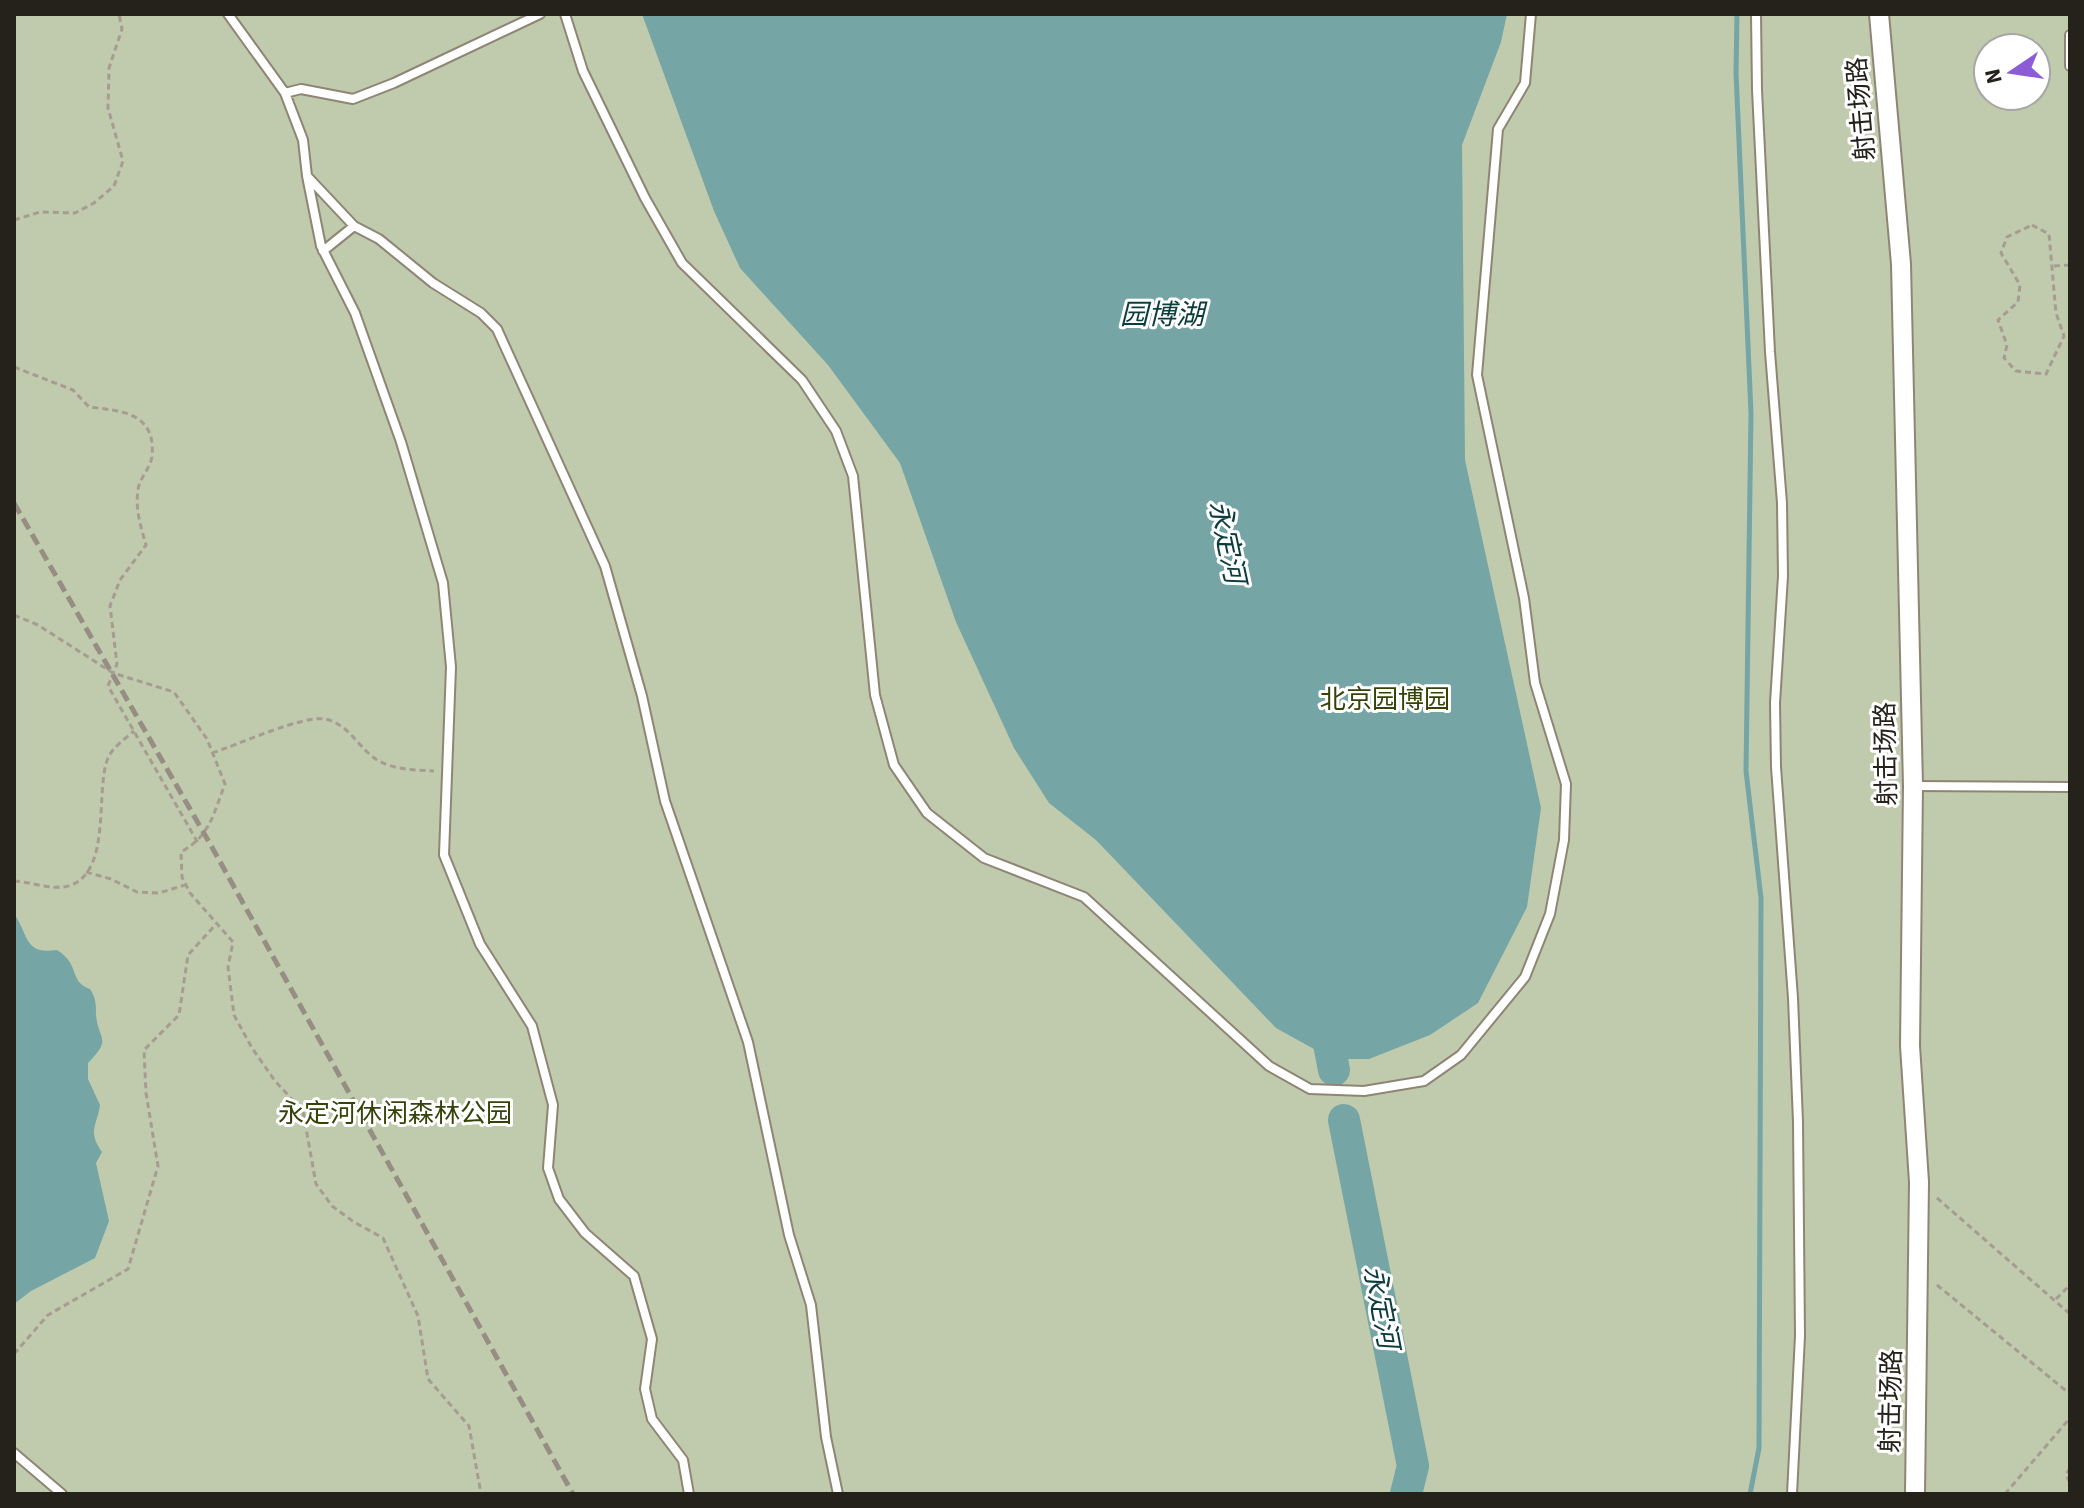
<svg xmlns="http://www.w3.org/2000/svg" width="2084" height="1508" font-family="'Source Sans 3','Noto Sans SC',sans-serif">
<style>
.green{fill:#c0caad;fill-rule:evenodd}
.water{fill:#75a5a5}
.lines{fill:none;stroke-linecap:round;stroke-linejoin:round}
.stream{stroke:#75a5a5;stroke-width:5}
.river{stroke:#75a5a5;stroke-width:32}
.service-casing{stroke:#8f8575;stroke-width:12}
.tertiary-casing{stroke:#8f8575;stroke-width:22}
.path{stroke:#a69d90;stroke-width:3;stroke-dasharray:6 4;stroke-linecap:butt}
.service{stroke:#fff;stroke-width:8}
.tertiary{stroke:#fff;stroke-width:18}
.rail{stroke:#968e82;stroke-width:5;stroke-dasharray:12 6;stroke-linecap:butt}
.labels{text-anchor:middle;dominant-baseline:central;stroke-width:6;stroke-linejoin:round;paint-order:stroke}
.street-label{font-size:26px;fill:#25211b;stroke:#fff}
.park-label{font-size:26px;fill:#354308;stroke:#fff}
.water-label{font-size:28px;font-style:italic;fill:#0d3c3d;stroke:#fff}
</style>
<rect width="100%" height="100%" fill="#fef3e1"/>
<path class="green" d="M 14,14 L 2070,14 L 2070,1494 L 14,1494 ZM 1988,48 L 2036,48 L 2036,96 L 1988,96 Z"/>
<path class="water" d="M 642,14 L 1507,14 L 1501,42 L 1462,145 L 1465,460 L 1541,808 L 1527,907 L 1478,1003 L 1430,1035 L 1369,1059 L 1332,1059 L 1276,1028 L 1096,840 L 1049,803 L 1014,748 L 956,622 L 900,463 L 828,365 L 740,268 L 714,211 Z
M 14,914 C 29,934 23,955 57,950 C 81,965 68,981 90,989 C 96,998 96,1004 96,1015 C 98,1040 113,1038 88,1063 L 88,1079 L 100,1105 C 97,1126 87,1131 102,1152 L 96,1163 L 109,1221 L 95,1258 L 31,1291 L 14,1304 Z"/>
<g class="lines">
<path class="stream" d="M 1737,14 L 1736,73 L 1751,413 L 1746,771 L 1761,898 L 1759,1448 L 1750,1494"/>
<path class="river" d="M 1324,1018 L 1334,1070
M 1344,1120 L 1413,1466 L 1406,1494"/>
<defs>
<path id="service" d="M 228,14 L 285,93 L 303,140 L 307,176 L 354,226 L 379,239 L 433,283 L 481,313 L 497,329 L 605,566 L 642,696 L 665,801 L 748,1042 L 789,1235 L 811,1305 L 826,1437 L 838,1494
M 565,14 L 583,71 L 645,198 L 682,263 L 802,380 L 836,431 L 853,476 L 875,695 L 894,765 L 927,813 L 984,858 L 1084,897 L 1269,1066 L 1310,1089 L 1364,1091 L 1424,1081 L 1461,1055 L 1525,977 L 1550,914 L 1564,840 L 1566,784 L 1535,683 L 1524,598 L 1477,375 L 1498,129 L 1525,83 L 1531,14
M 1756,14 L 1757,90 L 1770,352 L 1782,503 L 1783,576 L 1775,703 L 1776,767 L 1793,998 L 1798,1122 L 1800,1336 L 1792,1494
M 2070,35 L 2070,66
M 285,93 L 301,89 L 353,99 L 394,83 L 540,14
M 307,176 L 321,246 L 355,313 L 401,442 L 443,583 L 451,667 L 444,855 L 480,944 L 532,1026 L 553,1105 L 548,1168 L 559,1199 L 585,1233 L 634,1276 L 652,1339 L 645,1389 L 652,1419 L 683,1460 L 689,1494
M 323,251 L 354,226
M 1913,786 L 2070,787
M 14,1453 L 62,1494"/>
<path id="tertiary" d="M 1879,14 L 1901,264 L 1913,786 L 1910,1046 L 1919,1182 L 1915,1494"/>
</defs>
<use href="#service" class="service-casing"/>
<use href="#tertiary" class="tertiary-casing"/>
<path class="path" d="M 14,220 L 40,212 L 75,213 L 94,203 L 114,186 L 123,161 L 108,108 L 109,68 L 122,29 L 119,14
M 2032,225 L 2049,234 L 2056,313 L 2064,336 L 2046,374 L 2016,371 L 2004,358 L 2007,345 L 1998,320 L 2018,302 L 2020,285 L 2001,253 L 2007,237 Z
M 2054,266 L 2070,265
M 14,367 L 73,390 L 89,407 C 121,411 156,412 152,456 C 151,468 139,478 138,490 C 135,510 141,527 146,545 L 120,580 L 110,606 L 117,664 L 108,686 L 198,843
M 14,615 L 38,625 L 113,673 L 174,692 L 207,739 L 225,784 C 213,814 211,835 181,852 L 182,877 L 190,893 L 233,942 L 228,967 L 234,1015 L 252,1048 L 275,1081 L 303,1111 L 316,1184 L 332,1206 L 354,1222 L 383,1238 L 418,1316 L 428,1379 L 469,1426 L 481,1494
M 212,753 C 237,745 303,715 325,719 C 350,724 359,750 379,761 C 396,770 415,770 434,771
M 86,872 L 111,879 L 137,892 L 159,893 L 185,885
M 14,881 C 30,882 48,889 64,887 C 114,878 94,792 108,758 C 112,748 126,738 134,731
M 1937,1198 L 2070,1314
M 1937,1285 L 2070,1394
M 2056,1299 L 2070,1285
M 14,1354 L 48,1315 L 128,1269 L 158,1166 L 146,1093 L 144,1050 L 179,1015 L 188,955 L 217,923
M 2070,1468 L 2066,1474 L 2070,1483
M 2005,1494 L 2070,1418"/>
<use href="#service" class="service"/>
<use href="#tertiary" class="tertiary"/>
<path class="rail" d="M 14,503 L 209,842 L 573,1494"/>
</g>
<g class="labels">
<g class="street-label">
<text transform="translate(1861 109) rotate(-95)">射击场路</text>
<text transform="translate(1886 754) rotate(-91)">射击场路</text>
<text transform="translate(1891 1401) rotate(-89)">射击场路</text>
</g>
<g class="park-label">
<text x="1385" y="699">北京园博园</text>
<text x="395" y="1113">永定河休闲森林公园</text>
</g>
<g class="water-label">
<text x="1162" y="315">园博湖</text>
<text transform="translate(1227 542) rotate(78)">永定河</text>
<text transform="translate(1381 1307) rotate(79)">永定河</text>
</g>
</g>
<rect width="2084" height="1508" fill="none" stroke="#25211b" stroke-width="32"/>
<g transform="translate(2012 72) rotate(257)"><circle r="38" fill="#ffffff" stroke="#a8a6a4" stroke-width="2"/>
<path d="M0-6L14 30L0 20L-14 30Z" fill="#8b5cd6"/>
<text y="-12" font-size="22" font-weight="bold" text-anchor="middle" fill="#25211b">N</text>
</g>
</svg>
